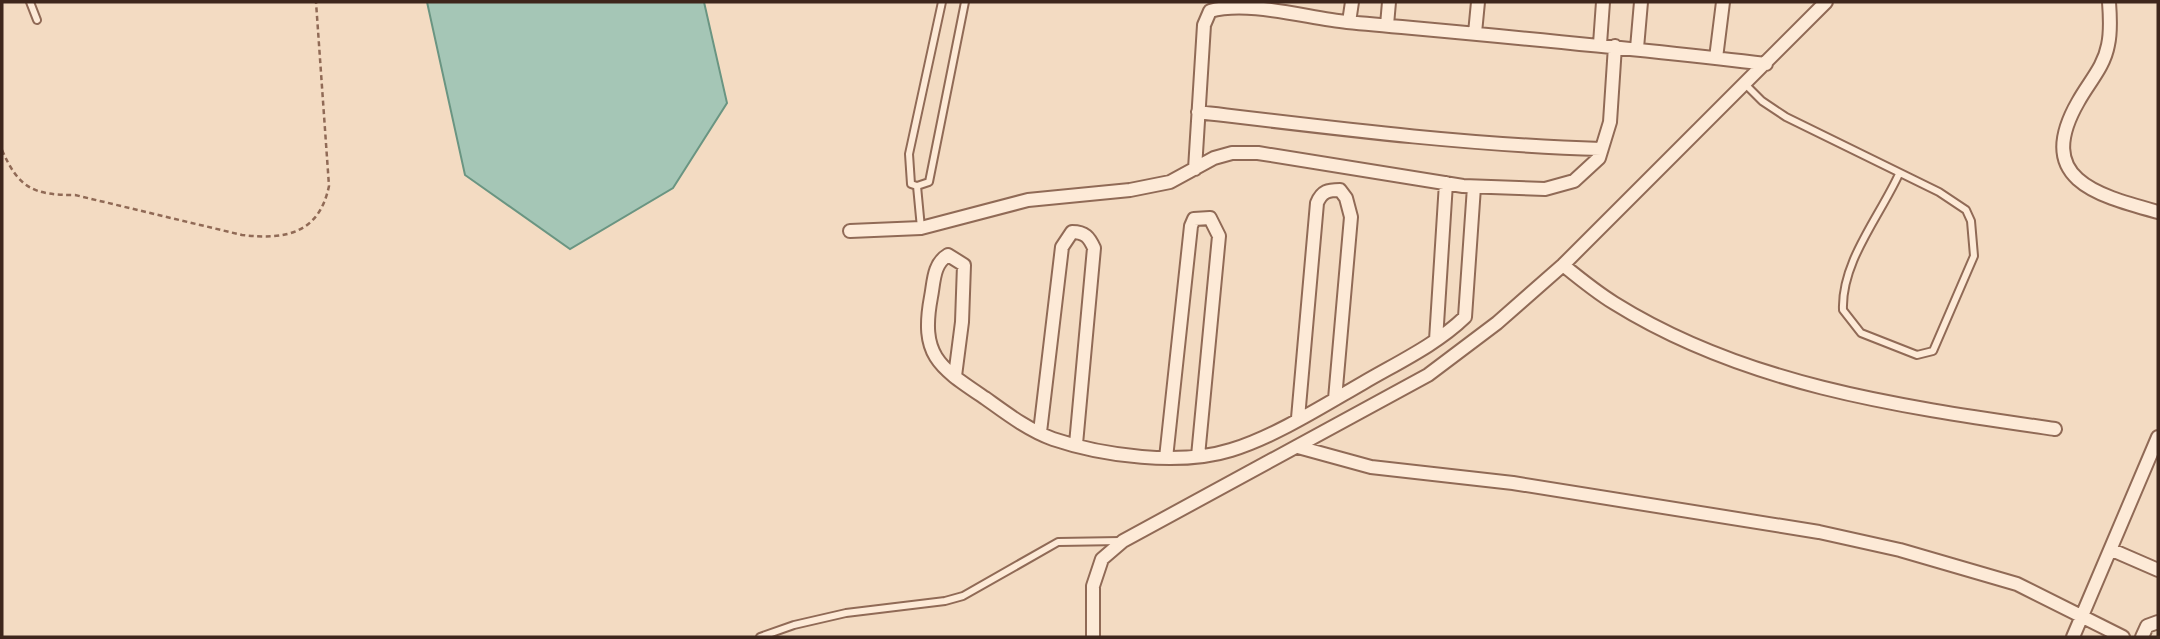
<svg xmlns="http://www.w3.org/2000/svg" width="2160" height="639" font-family="'Roboto Serif',serif">
<style>
.water{fill:#a5c6b6;stroke:#6a9582;stroke-width:2}
.lines{fill:none;stroke-linecap:round;stroke-linejoin:round}
.service-casing{stroke:#906a56;stroke-width:10}
.minor-casing{stroke:#906a56;stroke-width:16}
.path{stroke:#906a56;stroke-width:2.5;stroke-dasharray:5 3.5;stroke-linecap:butt}
.service{stroke:#fdead7;stroke-width:6}
.minor{stroke:#fdead7;stroke-width:12}
</style>
<rect width="100%" height="100%" fill="#f3dbc2"/>
<path class="water" d="M 427,2 L 704,2 L 727,103 L 673,188 L 570,249 L 465,175 Z"/>
<g class="lines">
<defs>
<path id="service" d="M 30,2 L 37,20
M 942,2 L 909,154 L 911,184 L 917,186 L 929,182 L 965,2
M 1745,84 L 1762,101 L 1786,117 L 1939,192 L 1966,210 L 1971,221 L 1974,256 L 1933,351 L 1917,355 L 1861,333 L 1843,310 C 1841,262 1880,216 1899,174
M 917,186 L 921,228
M 760,637 L 794,625 L 846,613 L 945,601 L 963,596 L 1058,542 L 1121,541"/>
<path id="minor" d="M 2109,2 C 2110,15 2111,32 2108,45 C 2104,67 2089,82 2078,102 C 2034,179 2096,195 2158,212
M 1349,22 L 1352,2
M 1387,25 L 1389,2
M 1475,33 L 1478,2
M 1600,44 L 1603,2
M 1637,48 L 1641,2
M 1716,58 L 1723,2
M 1198,112 C 1332,128 1466,145 1601,149
M 1195,169 L 1204,25 L 1210,11 C 1248,0 1307,18 1347,22 C 1487,35 1626,47 1766,64
M 850,231 L 921,228 L 1028,200 L 1130,190 L 1170,182 L 1214,158 L 1232,153 L 1258,153 L 1463,186 L 1545,189 L 1574,181 L 1599,158 L 1610,122 L 1615,46
M 1563,265 C 1579,278 1596,292 1614,303 C 1747,386 1903,407 2055,429
M 1436,340 L 1446,183
M 955,376 L 962,322 L 964,265 L 948,255 C 933,264 934,282 931,297 C 920,356 939,367 985,398 C 1006,413 1028,430 1053,439 C 1103,456 1180,466 1231,450 C 1274,437 1323,406 1363,383 C 1397,363 1436,345 1465,317 L 1474,187
M 1298,418 L 1317,203 C 1322,191 1328,190 1340,190 L 1346,198 L 1351,217 L 1335,399
M 1040,432 L 1062,247 L 1072,232 C 1085,232 1089,237 1094,248 L 1076,444
M 1298,447 L 1371,467 L 1513,483 L 1819,532 L 1900,550 L 2017,584 L 2123,637
M 1166,458 L 1191,226 L 1194,219 L 1210,218 L 1219,236 L 1198,456
M 2112,550 L 2158,570
M 1093,637 L 1093,586 L 1102,559 L 1123,541 L 1428,375 L 1497,323 L 1563,265 L 1826,2
M 2073,637 L 2158,437
M 2142,637 L 2147,626 L 2158,622"/>
</defs>
<use href="#service" class="service-casing"/>
<use href="#minor" class="minor-casing"/>
<path class="path" d="M 2,150 C 19,189 34,195 75,195 L 242,235 C 285,240 319,234 329,186 L 316,2"/>
<use href="#service" class="service"/>
<use href="#minor" class="minor"/>
</g>
<rect width="2160" height="639" fill="none" stroke="#3e261c" stroke-width="7"/>
</svg>
